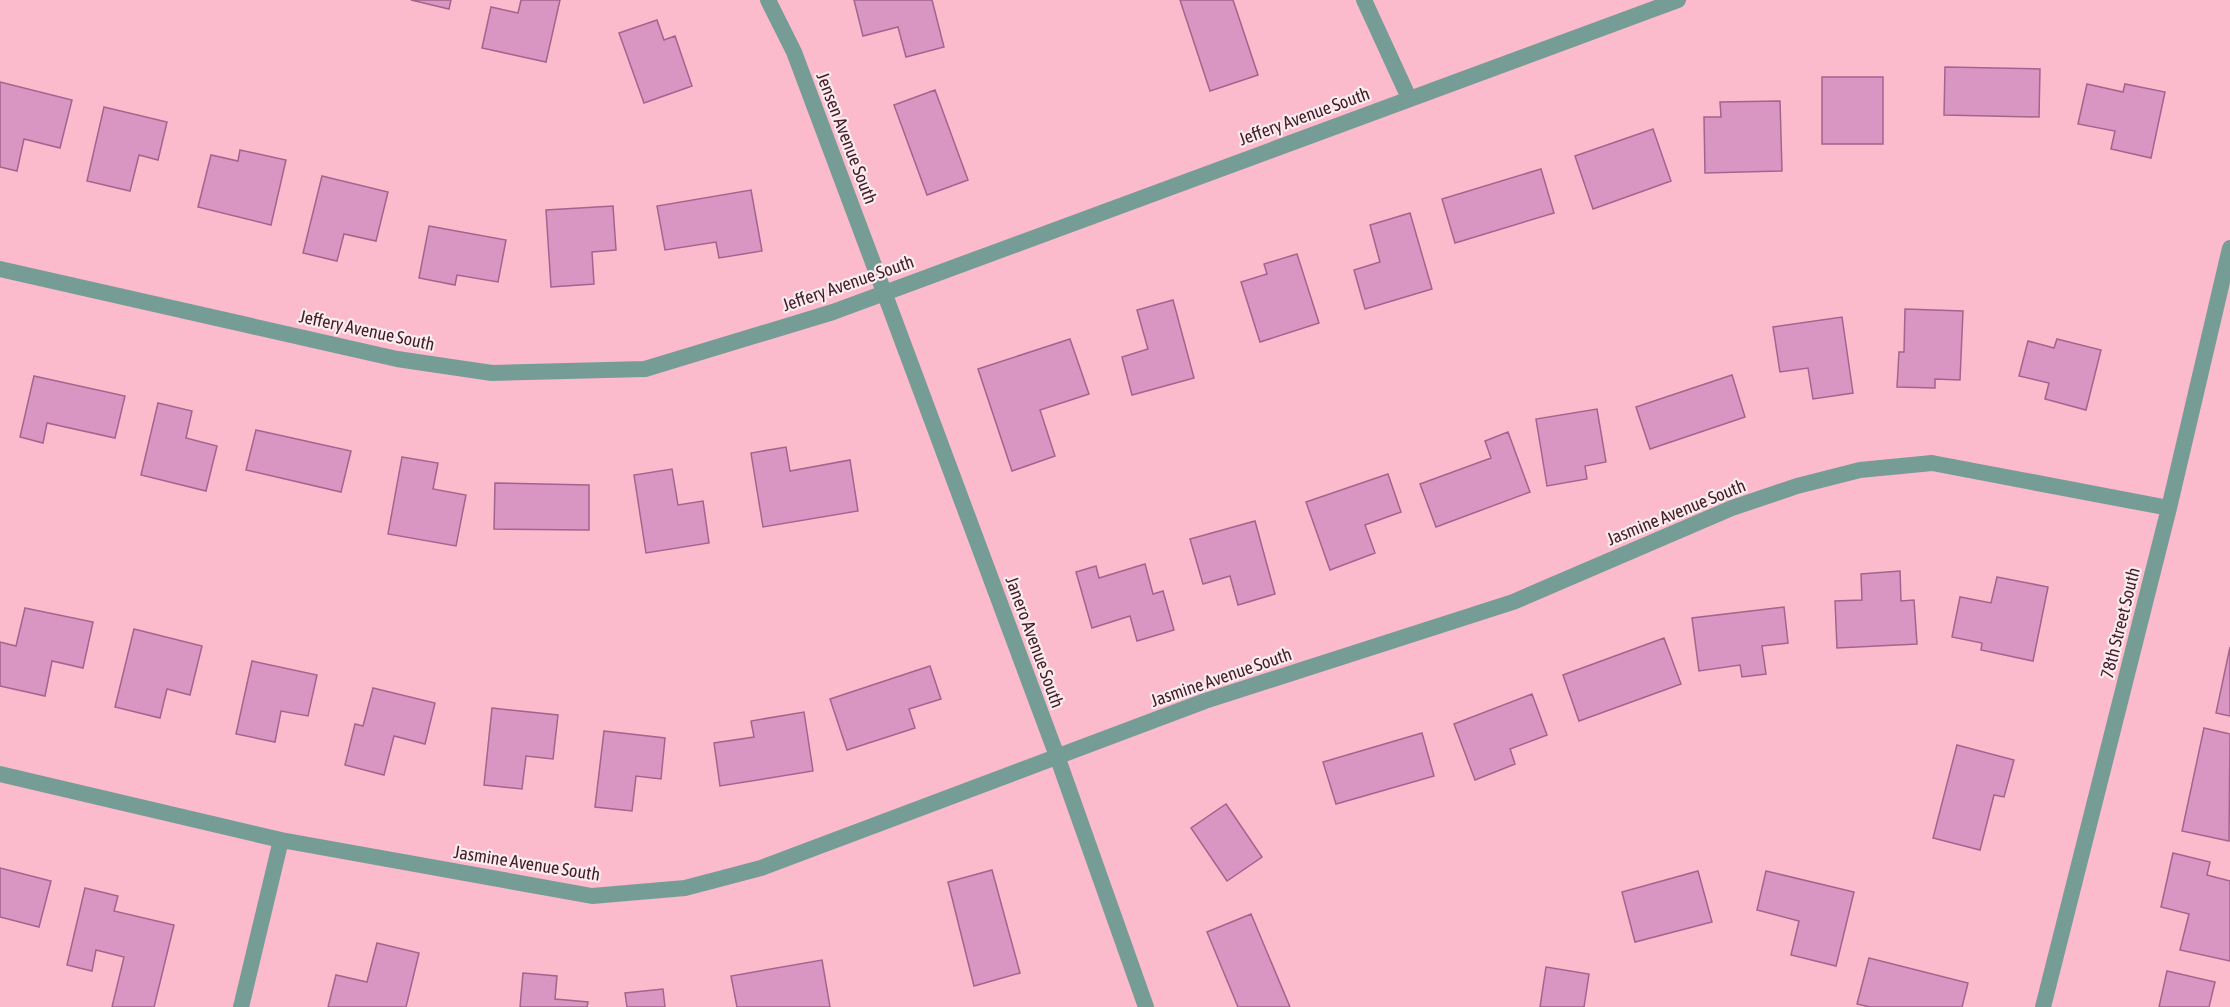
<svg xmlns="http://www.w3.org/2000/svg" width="2230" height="1007" font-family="'Asap Condensed',sans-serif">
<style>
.building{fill:#da96c2;stroke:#a3648d;stroke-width:1.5}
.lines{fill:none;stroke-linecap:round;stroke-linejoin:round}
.minor{stroke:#769d95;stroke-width:16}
.labels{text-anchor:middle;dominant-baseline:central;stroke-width:4.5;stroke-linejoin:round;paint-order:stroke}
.street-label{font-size:18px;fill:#3e1f29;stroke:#fdebef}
</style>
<rect width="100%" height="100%" fill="#fcbacd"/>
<path class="building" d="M 411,0 L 451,0 L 449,9 Z
M 521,0 L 560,0 L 546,62 L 482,48 L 491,7 L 518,13 Z
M 854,0 L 932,0 L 944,47 L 906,57 L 898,27 L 863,36 Z
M 1180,0 L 1233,0 L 1258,75 L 1210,91 Z
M 657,20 L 664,40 L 675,36 L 692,86 L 644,103 L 619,33 Z
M 1945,67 L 2040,69 L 2039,117 L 1944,115 Z
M 1822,77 L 1883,77 L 1883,144 L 1822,144 Z
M 0,82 L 72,100 L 60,148 L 24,139 L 17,171 L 0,167 Z
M 2087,84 L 2123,92 L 2125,84 L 2165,92 L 2151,158 L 2111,149 L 2115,131 L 2078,124 Z
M 935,90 L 968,180 L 927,195 L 894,105 Z
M 1780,101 L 1782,171 L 1705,173 L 1704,117 L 1721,117 L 1720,102 Z
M 104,107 L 167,122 L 158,160 L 139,155 L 130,191 L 87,181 Z
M 1653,129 L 1671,181 L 1593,209 L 1575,156 Z
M 240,150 L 286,160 L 271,225 L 198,207 L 211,155 L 238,161 Z
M 1541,169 L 1554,213 L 1455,243 L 1442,199 Z
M 322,176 L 388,192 L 376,241 L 344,234 L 337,261 L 303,253 Z
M 751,190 L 762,251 L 719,258 L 716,242 L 665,250 L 657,206 Z
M 613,206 L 616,250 L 592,252 L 594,284 L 551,287 L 546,210 Z
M 1410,213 L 1432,289 L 1365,309 L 1354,270 L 1380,262 L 1370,225 Z
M 429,226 L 506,240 L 498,282 L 457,275 L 455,285 L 419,278 Z
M 1297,254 L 1319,323 L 1260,342 L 1241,282 L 1267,274 L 1264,264 Z
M 1173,300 L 1194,378 L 1132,395 L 1122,357 L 1148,349 L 1137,310 Z
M 1905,309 L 1963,311 L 1960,380 L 1935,379 L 1935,388 L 1897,387 L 1899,352 L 1904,352 Z
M 1842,317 L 1853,393 L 1813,399 L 1808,368 L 1780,372 L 1773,327 Z
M 1070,339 L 1089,394 L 1040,410 L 1055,456 L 1012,471 L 978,369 Z
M 2057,339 L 2101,350 L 2086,410 L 2045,399 L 2049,383 L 2019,376 L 2028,341 L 2054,348 Z
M 1732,375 L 1745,417 L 1650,449 L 1636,407 Z
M 34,376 L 125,396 L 115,438 L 47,423 L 43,443 L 20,437 Z
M 158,403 L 192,411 L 186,438 L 217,446 L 206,491 L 141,475 Z
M 1597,409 L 1606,462 L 1585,466 L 1587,479 L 1547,486 L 1536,419 Z
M 256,430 L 351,451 L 341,492 L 246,470 Z
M 1508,432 L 1530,492 L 1436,527 L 1420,484 L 1491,458 L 1485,441 Z
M 786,447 L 790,471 L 850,460 L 858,511 L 763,527 L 751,453 Z
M 402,457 L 438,463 L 433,489 L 466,495 L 456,546 L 388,534 Z
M 672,469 L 678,505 L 703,501 L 709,543 L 646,553 L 634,475 Z
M 1388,474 L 1401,512 L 1365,525 L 1375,553 L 1330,570 L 1306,502 Z
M 495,483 L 589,485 L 589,530 L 494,529 Z
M 1255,521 L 1275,594 L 1238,605 L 1230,576 L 1203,584 L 1190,539 Z
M 1145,564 L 1153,594 L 1163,591 L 1174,630 L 1137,641 L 1130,616 L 1092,628 L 1076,572 L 1096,566 L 1099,578 Z
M 1900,571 L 1901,601 L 1914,600 L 1917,644 L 1837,648 L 1835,601 L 1862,600 L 1861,574 Z
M 1997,577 L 2048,587 L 2033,661 L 1981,650 L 1982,643 L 1952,637 L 1960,597 L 1991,603 Z
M 1784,607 L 1788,643 L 1762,646 L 1766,674 L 1742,677 L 1740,665 L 1699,671 L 1692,618 Z
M 25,608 L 93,622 L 83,668 L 52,661 L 45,696 L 0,686 L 0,642 L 16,646 Z
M 134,629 L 202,646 L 190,695 L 167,689 L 160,718 L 115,707 Z
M 1664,638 L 1681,684 L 1579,721 L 1563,675 Z
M 2230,647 L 2230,716 L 2216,713 Z
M 252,661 L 317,675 L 308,716 L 281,711 L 275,742 L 236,734 Z
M 930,666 L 941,699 L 909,709 L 915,728 L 847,750 L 830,699 Z
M 373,688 L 435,703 L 425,744 L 394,736 L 384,775 L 345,765 L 355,724 L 363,726 Z
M 1532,694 L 1547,735 L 1510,749 L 1515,764 L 1475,780 L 1454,724 Z
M 492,708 L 558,715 L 553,759 L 526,756 L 522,789 L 484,785 Z
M 804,712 L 813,771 L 720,786 L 714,743 L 754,737 L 751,721 Z
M 2204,728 L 2230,734 L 2229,841 L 2182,831 Z
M 604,731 L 665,738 L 661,779 L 636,776 L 632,811 L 595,807 Z
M 1422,733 L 1434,776 L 1336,804 L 1323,762 Z
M 1957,745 L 2014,760 L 2004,797 L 1994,795 L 1980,850 L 1933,838 Z
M 1226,804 L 1262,857 L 1227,881 L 1191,828 Z
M 2173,853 L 2210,862 L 2207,875 L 2230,881 L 2230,961 L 2180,950 L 2189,914 L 2161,907 Z
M 0,868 L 51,881 L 39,927 L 0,917 Z
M 992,870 L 1020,973 L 974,986 L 948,882 Z
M 1698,871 L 1712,922 L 1635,942 L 1622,892 Z
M 1766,871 L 1854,892 L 1836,966 L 1791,955 L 1799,921 L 1757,910 Z
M 85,888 L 118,896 L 114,911 L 174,925 L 154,1007 L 112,1007 L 124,957 L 96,950 L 92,971 L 67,965 Z
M 1251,914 L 1290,1007 L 1238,1007 L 1207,932 Z
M 377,943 L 419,953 L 406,1007 L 328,1007 L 336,975 L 367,982 Z
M 1869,958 L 1968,983 L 1962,1007 L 1870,1007 L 1857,1004 Z
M 822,960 L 830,1007 L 737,1007 L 731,976 Z
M 1546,967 L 1589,974 L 1584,1007 L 1540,1007 Z
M 2167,971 L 2215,982 L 2209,1007 L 2159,1007 Z
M 523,973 L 557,976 L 555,999 L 588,1002 L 587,1007 L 520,1007 Z
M 663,989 L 665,1007 L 627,1007 L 625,993 Z"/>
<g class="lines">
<path class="minor" d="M 768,0 L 794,52 L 884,292 L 1057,756 L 1146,1007
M 1364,0 L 1409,98
M 0,269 L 397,359 L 492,373 L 645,369 L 833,312 L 1678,0
M 0,774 L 281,840 L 592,896 L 685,888 L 761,868 L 1205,701 L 1513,602 L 1732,508 L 1797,486 L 1860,470 L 1932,463 L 2169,508
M 241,1007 L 281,840
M 2043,1007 L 2169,508 L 2230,248"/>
</g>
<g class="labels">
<g class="street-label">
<text transform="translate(1304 116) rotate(-20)">Jeffery Avenue South</text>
<text transform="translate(847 138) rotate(69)">Jensen Avenue South</text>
<text transform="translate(848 283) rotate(-19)">Jeffery Avenue South</text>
<text transform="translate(367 330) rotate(12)">Jeffery Avenue South</text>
<text transform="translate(1676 512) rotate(-22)">Jasmine Avenue South</text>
<text transform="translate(2120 623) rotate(-76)">78th Street South</text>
<text transform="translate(1035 642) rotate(70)">Janero Avenue South</text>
<text transform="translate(1221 677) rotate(-19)">Jasmine Avenue South</text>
<text transform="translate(527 863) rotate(9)">Jasmine Avenue South</text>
</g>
</g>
</svg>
